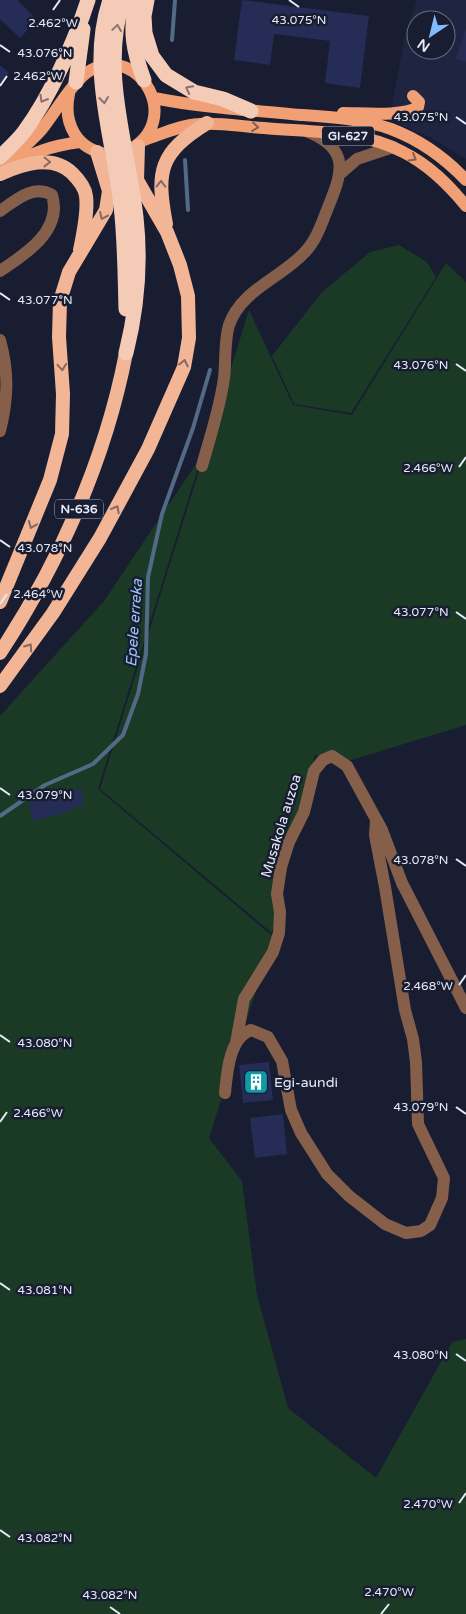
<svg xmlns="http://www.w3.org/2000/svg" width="466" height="1614" font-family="'Varela Round',sans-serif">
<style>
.built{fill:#1f2540;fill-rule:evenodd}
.green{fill:#1b3a26}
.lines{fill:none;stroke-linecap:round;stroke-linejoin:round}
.stream{stroke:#526a86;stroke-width:4}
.building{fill:#252c55}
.minor{stroke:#865f4b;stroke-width:12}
.primary{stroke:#f19f75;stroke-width:12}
.trunk{stroke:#f2b596;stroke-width:14}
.motorway{stroke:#f3cbb7;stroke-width:15}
.oneway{stroke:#867474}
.oneway2{stroke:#845e53}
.oneway3{stroke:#856964}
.ticks{fill:none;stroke:#e6eaf8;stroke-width:2}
.labels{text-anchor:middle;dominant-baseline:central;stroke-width:5;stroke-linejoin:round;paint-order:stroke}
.shield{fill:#181d31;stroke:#a8acbc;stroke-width:1}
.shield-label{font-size:12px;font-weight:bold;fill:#e6eaf8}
.street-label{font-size:14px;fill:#e6eaf8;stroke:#181d31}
.poi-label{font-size:14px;fill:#e6eaf8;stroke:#181d31;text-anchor:start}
.water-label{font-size:15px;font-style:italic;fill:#9bc6f6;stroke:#181d31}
.ticks-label{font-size:12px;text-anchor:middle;fill:#e6eaf8;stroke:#181d31;stroke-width:5;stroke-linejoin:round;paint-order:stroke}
</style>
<rect width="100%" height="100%" fill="#181d31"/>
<path class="built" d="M 417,0 L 466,0 L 466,159 L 432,138 L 389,120 L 406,31 ZM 416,20 L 446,20 L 446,50 L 416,50 Z"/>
<path class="green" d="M 399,245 L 427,262 L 436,277 L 351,413 L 294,404 L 272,356 L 322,292 L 370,252 Z
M 446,263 L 466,282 L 466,725 L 348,761 L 315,755 L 272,933 L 100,789 L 249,310 L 293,405 L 352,415 Z
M 202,455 L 98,789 L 271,935 L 274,934 L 209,1138 L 242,1181 L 257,1295 L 288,1408 L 376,1478 L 452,1342 L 466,1339 L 466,1614 L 0,1614 L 0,716 L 104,601 Z"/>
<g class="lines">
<path class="stream" d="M 172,40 L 175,0
M 185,160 L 188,210
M 0,816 L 45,785 L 93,764 L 123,735 L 138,694 L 146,654 L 148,577 L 162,514 L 193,428 L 210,370"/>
</g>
<path class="building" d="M 0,0 L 17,0 L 37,20 L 20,38 L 0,19 Z
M 242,0 L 369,16 L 360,88 L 325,83 L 330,41 L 274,34 L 270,65 L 234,60 Z
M 466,29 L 466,62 L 456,59 Z
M 0,65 L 9,73 L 0,83 Z
M 63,789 L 83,790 L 83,807 L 72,807 L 71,811 L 33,821 L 29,803 Z
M 269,1062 L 273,1100 L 243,1103 L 239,1065 Z
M 283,1114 L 287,1154 L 255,1158 L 250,1118 Z"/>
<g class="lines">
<path class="minor" d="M 341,173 L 357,159 L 393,147
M 0,211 C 16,200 33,184 52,195 C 63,230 26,254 0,271
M 0,340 C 9,372 8,399 0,431
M 202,466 C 210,437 220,408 224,378 C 226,361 224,342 229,325 C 241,290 281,278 304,253 C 316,241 321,225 327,210 C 342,173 352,149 306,131
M 236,1043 L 244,999 L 273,952 L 279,933 L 280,912 L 277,894 L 281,867 L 289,842 L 304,812 L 314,771 L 323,760 L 332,756 L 347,766 L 382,830 L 402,883 L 466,1008
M 225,1093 C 227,1073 229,1038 251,1030 L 268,1037 L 282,1061 L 291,1110 L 301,1133 L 327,1174 L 349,1196 L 385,1224 L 406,1233 L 421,1231 L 430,1225 L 442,1198 L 444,1178 L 418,1124 L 416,1062 L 413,1039 L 405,1010 L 385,887 L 375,835 L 376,820"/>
<path class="primary" d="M 69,94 C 63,123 76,149 107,154
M 154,98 C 203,108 252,110 301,115 C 331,117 363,119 391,129 C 420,140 445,158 466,180
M 343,113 C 362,113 404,117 418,107 L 419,102 L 413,96
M 144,140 C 162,134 181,125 199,124 C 221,122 243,127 264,128 C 309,132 362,130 403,152 C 429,165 448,184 466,206
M 9,167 C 34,152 50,146 80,142
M 0,168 C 14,155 30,143 42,129 C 55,113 74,79 91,70 C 140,44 184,121 129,150"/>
<path class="trunk" d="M 0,174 C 23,164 52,154 72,173 C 78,179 85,187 86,196 C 88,210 83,236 80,250
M 166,224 C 156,171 159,153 207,123
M 0,602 L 50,480 L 62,434 L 63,394 L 59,337 L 60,301 L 69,272 L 106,210 L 109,191 L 97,152
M 0,653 C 60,561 105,461 126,353
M 0,686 L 53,613 L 100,538 L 148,449 L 184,367 L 189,338 L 188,296 L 180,265 L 167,232 L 137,180 L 138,146"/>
<path class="motorway" d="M 110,0 C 87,68 114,139 121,206 C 125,240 125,274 126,309
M 123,0 C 100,72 128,146 136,217 C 141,262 137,309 126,353
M 138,0 C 128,28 134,53 144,80
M 147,0 L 144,16 L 145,33 L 152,56 L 166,75 L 194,92 L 223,99 L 251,111
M 76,82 L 83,29
M 0,157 C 8,149 17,141 24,132 C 50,97 75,41 88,0"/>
</g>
<defs><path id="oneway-chevron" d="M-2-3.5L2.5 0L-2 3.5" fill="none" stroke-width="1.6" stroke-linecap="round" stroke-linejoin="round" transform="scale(1.25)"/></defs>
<g class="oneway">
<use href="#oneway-chevron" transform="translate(117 28) rotate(-82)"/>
<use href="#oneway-chevron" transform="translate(189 89) rotate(-153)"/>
<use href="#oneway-chevron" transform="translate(43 99) rotate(120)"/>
<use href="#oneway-chevron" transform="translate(104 100) rotate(84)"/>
</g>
<g class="oneway2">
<use href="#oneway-chevron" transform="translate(255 127) rotate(6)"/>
<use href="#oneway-chevron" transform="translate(413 158) rotate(31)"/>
</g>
<g class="oneway3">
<use href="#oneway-chevron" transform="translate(47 162) rotate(1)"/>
<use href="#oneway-chevron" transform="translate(161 184) rotate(-89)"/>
<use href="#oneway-chevron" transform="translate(103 216) rotate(115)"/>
<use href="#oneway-chevron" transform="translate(184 363) rotate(-78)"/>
<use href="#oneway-chevron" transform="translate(62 367) rotate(85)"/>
<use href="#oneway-chevron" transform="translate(116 509) rotate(-62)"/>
<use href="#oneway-chevron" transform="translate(32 525) rotate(112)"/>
<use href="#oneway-chevron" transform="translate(29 647) rotate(-55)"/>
</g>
<path class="ticks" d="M 289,0 L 299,7M 53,10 L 60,0M 0,45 L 10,52M 0,86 L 7,76M 456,117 L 466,124M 0,293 L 10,300M 456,364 L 466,371M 459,467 L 466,457M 0,540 L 10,547M 0,604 L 7,594M 456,612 L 466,619M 0,788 L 10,795M 456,859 L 466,866M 459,985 L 466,975M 0,1035 L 10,1042M 456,1107 L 466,1114M 0,1122 L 7,1112M 0,1283 L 10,1290M 456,1354 L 466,1361M 459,1503 L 466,1493M 0,1530 L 10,1537M 110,1607 L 120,1614M 381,1614 L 389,1604"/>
<defs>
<symbol id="building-square" viewBox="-11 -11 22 22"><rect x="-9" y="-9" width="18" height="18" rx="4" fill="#0f9aa8" stroke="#181d31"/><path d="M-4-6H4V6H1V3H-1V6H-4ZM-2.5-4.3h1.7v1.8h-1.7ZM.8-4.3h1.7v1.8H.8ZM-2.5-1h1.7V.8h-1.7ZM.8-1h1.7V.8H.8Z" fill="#fff"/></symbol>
</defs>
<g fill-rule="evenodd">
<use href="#building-square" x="242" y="1068" width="28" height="28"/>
</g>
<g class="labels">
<g class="shield">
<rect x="322" y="126.5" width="52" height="19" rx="4"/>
<rect x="55" y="499.5" width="48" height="19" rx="4"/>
</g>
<g class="shield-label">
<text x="348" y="136">GI-627</text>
<text x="79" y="509">N-636</text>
</g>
<g class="street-label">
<text transform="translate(281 826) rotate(-73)">Musakola auzoa</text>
</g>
<g class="poi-label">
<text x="274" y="1082">Egi-aundi</text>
</g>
<g class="water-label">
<text transform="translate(134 623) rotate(-86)">Epele erreka</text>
</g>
</g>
<g class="ticks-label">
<text x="299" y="24">43.075°N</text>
<text x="53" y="27">2.462°W</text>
<text x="45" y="57">43.076°N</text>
<text x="38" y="80">2.462°W</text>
<text x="421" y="121">43.075°N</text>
<text x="45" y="304">43.077°N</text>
<text x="421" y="369">43.076°N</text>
<text x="428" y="472">2.466°W</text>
<text x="45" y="552">43.078°N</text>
<text x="38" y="598">2.464°W</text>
<text x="421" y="616">43.077°N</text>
<text x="45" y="799">43.079°N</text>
<text x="421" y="864">43.078°N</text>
<text x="428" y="990">2.468°W</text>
<text x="45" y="1047">43.080°N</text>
<text x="421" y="1111">43.079°N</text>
<text x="38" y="1117">2.466°W</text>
<text x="45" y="1294">43.081°N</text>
<text x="421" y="1359">43.080°N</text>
<text x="428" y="1508">2.470°W</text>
<text x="45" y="1542">43.082°N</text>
<text x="389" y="1596">2.470°W</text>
<text x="110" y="1599">43.082°N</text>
</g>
<g transform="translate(431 35) rotate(215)"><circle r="24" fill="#181d31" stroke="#6a6f81"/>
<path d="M0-4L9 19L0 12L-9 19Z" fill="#83bcfb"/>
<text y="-8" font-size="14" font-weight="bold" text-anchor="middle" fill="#e6eaf8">N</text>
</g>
</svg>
